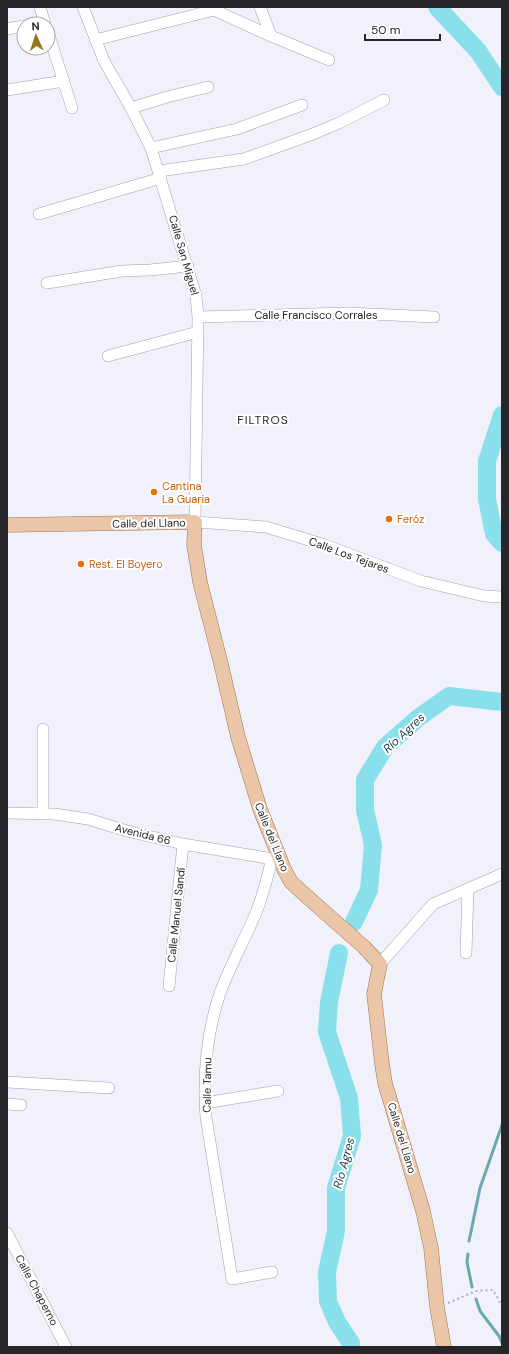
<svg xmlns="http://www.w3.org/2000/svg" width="509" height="1354" font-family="'DM Sans',sans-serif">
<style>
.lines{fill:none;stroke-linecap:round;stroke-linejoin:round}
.stream{stroke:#6ba8b0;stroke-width:3}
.river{stroke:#89dfea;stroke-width:18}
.minor-casing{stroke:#a0a0aa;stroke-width:12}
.major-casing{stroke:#9d7555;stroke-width:15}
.path{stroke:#aeaeb7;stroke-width:2;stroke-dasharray:2 3;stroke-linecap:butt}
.minor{stroke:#fff;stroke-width:11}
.major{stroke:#ebc5a7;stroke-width:14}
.food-dot{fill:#e8710a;stroke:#fff;stroke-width:1.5}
.labels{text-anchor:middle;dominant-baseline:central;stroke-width:4;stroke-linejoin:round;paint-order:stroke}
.street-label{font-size:11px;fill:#26262a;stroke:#fff}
.food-label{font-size:11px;fill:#c56008;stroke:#fff;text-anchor:start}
.neighbourhood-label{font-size:12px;letter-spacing:1px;fill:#26262a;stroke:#fff}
.water-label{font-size:12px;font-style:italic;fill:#173f44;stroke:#fff}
</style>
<rect width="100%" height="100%" fill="#f1f1fc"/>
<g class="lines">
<path class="stream" d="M 469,1241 L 480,1188 L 502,1125
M 468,1254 L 467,1262 L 472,1287
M 476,1299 L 480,1311 L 499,1336 L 502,1343"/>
<path class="river" d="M 437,7 L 478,51 L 502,87
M 502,415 L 487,461 L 487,499 L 494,534 L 502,543
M 354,922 L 369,890 L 373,845 L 365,810 L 365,780 L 385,747 L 418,718 L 449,696 L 502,702
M 339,953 L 329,1002 L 327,1032 L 349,1098 L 352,1136 L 336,1188 L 336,1231 L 327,1272 L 328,1301 L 337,1322 L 351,1343 L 351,1347"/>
<defs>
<path id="minor" d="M 40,7 L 45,24
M 83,7 L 104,61 L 131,108 L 151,148 L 196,296 L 198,317 L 195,522 L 266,527 L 322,544 L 421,581 L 484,596 L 502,597
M 260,7 L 271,36
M 7,29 L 24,26
M 48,32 L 72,108
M 95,40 L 214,10 L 271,36 L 329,60
M 7,90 L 64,81
M 131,108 L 167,97 L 208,87
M 151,148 L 237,129 L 302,105
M 159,171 L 244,159 L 313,134 L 339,123 L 384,100
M 39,214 L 161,178
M 47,283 L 122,271 L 150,270 L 188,266
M 198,317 L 350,313 L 434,317
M 108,356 L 198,332
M 43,729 L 43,814
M 7,813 L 54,814 L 88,819 L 127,831 L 183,844 L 279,860
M 466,953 L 468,889
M 380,964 L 433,904 L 502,874
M 169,986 L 183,844
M 7,1082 L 109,1088
M 205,1103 L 278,1091
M 7,1104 L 21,1105
M 7,1233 L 66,1347
M 272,1272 L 232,1279 L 206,1117 C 203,1076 207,1032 220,993 C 230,966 244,941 255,915 C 263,897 267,878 272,859"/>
<path id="major" d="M 7,525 L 195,522 L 194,545 L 200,582 L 221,664 L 238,737 L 260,809 L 284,869 L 291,882 L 304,894 L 364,947 L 380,964 L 374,994 L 382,1064 L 385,1083 L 423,1211 L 431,1248 L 437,1307 L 444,1347"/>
</defs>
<use href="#minor" class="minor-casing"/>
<use href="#major" class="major-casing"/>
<path class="path" d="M 448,1303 L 476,1291 L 493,1290 L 502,1306"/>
<use href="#minor" class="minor"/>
<use href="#major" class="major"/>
</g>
<g class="food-dot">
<circle cx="154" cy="492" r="4"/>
<circle cx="389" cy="519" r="4"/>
<circle cx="81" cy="564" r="4"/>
</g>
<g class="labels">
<g class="street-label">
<text transform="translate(184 255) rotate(74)">Calle San Miguel</text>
<text x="316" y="315">Calle Francisco Corrales</text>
<text transform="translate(149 523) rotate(-1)">Calle del Llano</text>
<text transform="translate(349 555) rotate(20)">Calle Los Tejares</text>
<text transform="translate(143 834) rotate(14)">Avenida 66</text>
<text transform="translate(272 837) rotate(68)">Calle del Llano</text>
<text transform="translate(176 915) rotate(-84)">Calle Manuel Sandí</text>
<text transform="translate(207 1085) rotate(-89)">Calle Tamu</text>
<text transform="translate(402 1138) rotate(73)">Calle del Llano</text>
<text transform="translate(37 1290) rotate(62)">Calle Chaperno</text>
</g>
<g class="food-label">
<text x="162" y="486">Cantina<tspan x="162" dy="13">La Guaria</tspan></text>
<text x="397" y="519">Feróz</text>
<text x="89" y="564">Rest. El Boyero</text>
</g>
<g class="neighbourhood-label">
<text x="263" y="420">FILTROS</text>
</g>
<g class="water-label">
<text transform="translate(404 733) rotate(-43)">Río Agres</text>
<text transform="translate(344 1163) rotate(-75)">Río Agres</text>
</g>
</g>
<rect width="509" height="1354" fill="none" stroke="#26262a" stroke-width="16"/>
<g transform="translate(36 36) rotate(357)"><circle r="19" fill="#ffffff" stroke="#a8a8aa"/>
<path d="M0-3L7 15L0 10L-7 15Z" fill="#98741e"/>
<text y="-6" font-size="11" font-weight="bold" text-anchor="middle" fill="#26262a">N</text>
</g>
<path d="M365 34v6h75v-6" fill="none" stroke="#26262a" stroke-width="2"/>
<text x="371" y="34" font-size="12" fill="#26262a" stroke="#ffffff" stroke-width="3" paint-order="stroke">50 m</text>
</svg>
